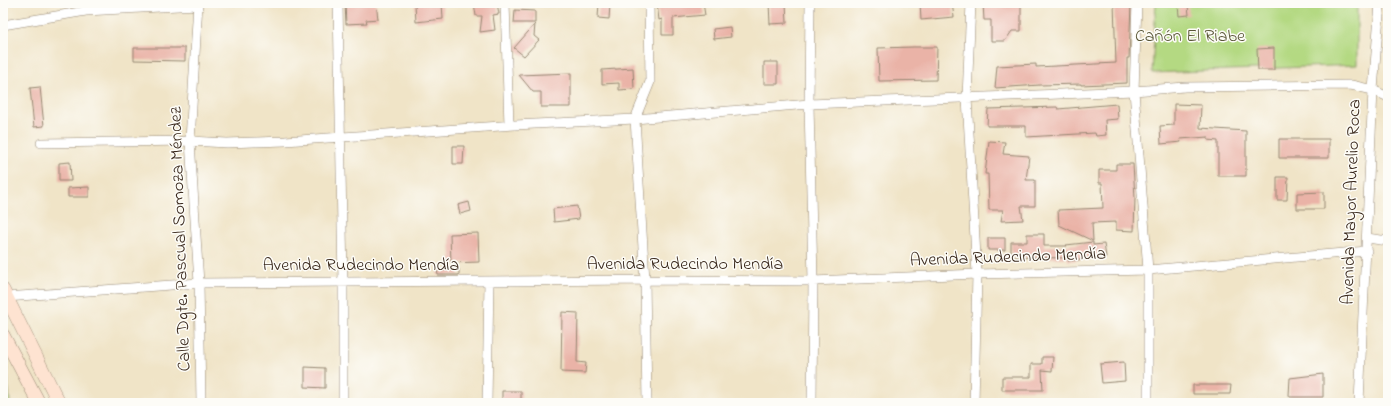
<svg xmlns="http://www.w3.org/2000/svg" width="1391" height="406" font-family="'Indie Flower',sans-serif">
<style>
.green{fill:#b4d982;stroke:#788250}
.building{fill:#eab3a7}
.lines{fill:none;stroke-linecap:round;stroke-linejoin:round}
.minor-casing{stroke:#968772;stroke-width:10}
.secondary-casing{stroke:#968772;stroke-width:14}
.minor{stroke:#fff;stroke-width:9}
.secondary{stroke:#fee3d1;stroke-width:13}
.labels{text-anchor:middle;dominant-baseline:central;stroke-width:3;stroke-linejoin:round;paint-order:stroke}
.park-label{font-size:18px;fill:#595637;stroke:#fdfcf7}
.street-label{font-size:18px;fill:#3b2a1e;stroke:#fdfcf7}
</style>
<rect width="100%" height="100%" fill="#fdfcf7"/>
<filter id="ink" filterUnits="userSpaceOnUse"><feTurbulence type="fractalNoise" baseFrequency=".025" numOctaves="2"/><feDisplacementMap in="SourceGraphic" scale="8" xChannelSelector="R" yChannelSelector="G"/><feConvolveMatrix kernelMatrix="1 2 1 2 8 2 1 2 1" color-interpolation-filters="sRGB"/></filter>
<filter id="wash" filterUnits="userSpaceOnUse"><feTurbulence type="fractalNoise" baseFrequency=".012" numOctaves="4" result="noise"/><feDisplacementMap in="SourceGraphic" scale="16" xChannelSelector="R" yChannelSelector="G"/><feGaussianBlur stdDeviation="0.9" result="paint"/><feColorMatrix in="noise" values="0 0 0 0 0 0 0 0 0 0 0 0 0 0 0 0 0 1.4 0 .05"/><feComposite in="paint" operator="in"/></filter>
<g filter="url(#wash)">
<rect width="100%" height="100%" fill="#f0e4c7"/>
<path class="green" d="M 1156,3 L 1357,3 L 1357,65 L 1152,73 Z
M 3,336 L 4,337 L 10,403 L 3,403 Z"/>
<g id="blocks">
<path class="building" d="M 345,3 L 376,3 L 378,19 L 366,20 L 367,23 L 346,24 Z
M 442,3 L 443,19 L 416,22 L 415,4 Z
M 474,3 L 497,3 L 499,14 L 493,15 L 495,30 L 480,32 L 482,16 L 476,16 Z
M 599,3 L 610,4 L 609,19 L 598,18 Z
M 657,3 L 679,3 L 679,6 L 703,3 L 705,15 L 673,18 L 673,35 L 662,35 L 662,19 L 659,20 Z
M 769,3 L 786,3 L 787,23 L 770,24 Z
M 920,3 L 952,3 L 954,17 L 921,20 Z
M 983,3 L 1021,3 L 1021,31 L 1012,31 L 1005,41 L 991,41 L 991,20 L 984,20 Z
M 1114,3 L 1131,3 L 1129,58 L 1127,58 L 1127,83 L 1081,85 L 1081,84 L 1040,85 L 995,88 L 997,66 L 1036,64 L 1036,67 L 1116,63 Z
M 1188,5 L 1189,15 L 1179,16 L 1178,6 Z
M 515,10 L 535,11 L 535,23 L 514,23 Z
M 535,24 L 534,36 L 539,40 L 524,56 L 514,48 Z
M 730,27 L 731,37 L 714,39 L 713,29 Z
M 914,47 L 937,47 L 936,80 L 879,81 L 878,48 Z
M 134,48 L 185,48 L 185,61 L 134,60 Z
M 1274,48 L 1274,70 L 1258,70 L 1257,49 Z
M 764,62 L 778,62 L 778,84 L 764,84 Z
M 633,68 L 634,89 L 619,90 L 619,83 L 602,84 L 602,70 Z
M 571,73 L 571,107 L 541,107 L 541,92 L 533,92 L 519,75 Z
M 40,87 L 44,126 L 34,127 L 30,88 Z
M 1117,104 L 1118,119 L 1105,120 L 1106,135 L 1096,136 L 1095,133 L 1026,137 L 1026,126 L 987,126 L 988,109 L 1057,107 L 1058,109 Z
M 1174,104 L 1201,105 L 1200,128 L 1246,131 L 1246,176 L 1218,176 L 1218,141 L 1208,140 L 1208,137 L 1180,139 L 1181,142 L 1161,144 L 1160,126 L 1174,125 Z
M 1279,139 L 1329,139 L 1329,158 L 1279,158 Z
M 989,141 L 1005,142 L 1003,154 L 1029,156 L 1026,180 L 1035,180 L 1035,206 L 1021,206 L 1023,220 L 1001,221 L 1003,210 L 989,210 L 988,174 L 985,174 Z
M 453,146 L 464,146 L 463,164 L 453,164 Z
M 70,162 L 71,181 L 59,181 L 59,163 Z
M 1116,164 L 1133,164 L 1135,198 L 1134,231 L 1116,230 L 1116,222 L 1092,223 L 1093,241 L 1059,225 L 1058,210 L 1103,208 L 1102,183 L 1099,183 L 1099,170 L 1116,170 Z
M 1277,177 L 1288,177 L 1287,200 L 1277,200 Z
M 89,187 L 89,197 L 68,197 L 68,188 Z
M 1324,192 L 1324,209 L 1297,209 L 1297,193 Z
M 469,202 L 471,211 L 460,214 L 458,205 Z
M 577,206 L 579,219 L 554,222 L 553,209 Z
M 478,233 L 479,262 L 451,263 L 450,234 Z
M 1027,234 L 1044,234 L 1044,246 L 1067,246 L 1066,245 L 1093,242 L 1093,245 L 1104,244 L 1106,257 L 1068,261 L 1068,258 L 1011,257 L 1011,242 L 1027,242 Z
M 988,238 L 1005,238 L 1005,250 L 988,250 Z
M 459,269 L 459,275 L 438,275 L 437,271 Z
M 562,312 L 578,313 L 577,362 L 586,363 L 585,373 L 561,372 Z
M 1042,357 L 1053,357 L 1052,371 L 1042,370 L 1043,390 L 1002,390 L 1002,377 L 1031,377 L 1031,364 L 1042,364 Z
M 1124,362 L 1125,381 L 1102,383 L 1100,364 Z
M 305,367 L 325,368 L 325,388 L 305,387 Z
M 1323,374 L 1323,397 L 1290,397 L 1289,395 L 1290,378 Z
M 1193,385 L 1231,385 L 1230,394 L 1193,394 Z
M 502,391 L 521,391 L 521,403 L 502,403 Z"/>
</g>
</g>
<g filter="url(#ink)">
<use href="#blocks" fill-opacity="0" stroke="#968772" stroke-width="1"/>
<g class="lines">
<defs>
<path id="minor" d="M 198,3 L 190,141 L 199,283 L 201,403
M 338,3 L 343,282 L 343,403
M 505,3 L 509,125
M 810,3 L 809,104 L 813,281 L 812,403
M 971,3 L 967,98 L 977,274 L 974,403
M 1137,3 L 1134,91 L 1148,270 L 1148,403
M 3,25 L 86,11 L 197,5
M 41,143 L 190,141 L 227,143 L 285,141 L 515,125 L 635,119 L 809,104 L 1134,91 L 1185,87 L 1351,85 L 1373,90 L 1388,97
M 1367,238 L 1388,241
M 3,298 L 6,297 L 199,283 L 645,280 L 813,281 L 977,274 L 1148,270 L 1367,251
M 487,403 L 489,281
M 647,403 L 645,280 L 635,119 L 650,82 L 649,3
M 1359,403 L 1373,90 L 1380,3"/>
<path id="secondary" d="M 3,290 L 59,403
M 3,335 L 39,403"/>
</defs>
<use href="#minor" class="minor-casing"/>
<use href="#secondary" class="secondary-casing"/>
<use href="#minor" class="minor"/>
<use href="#secondary" class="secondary"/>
</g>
</g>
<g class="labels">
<g class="park-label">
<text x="1190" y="37">Cañón El Riabe</text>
</g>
<g class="street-label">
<text transform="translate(1352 202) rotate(-88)">Avenida Mayor Aurelio Roca</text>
<text transform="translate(181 239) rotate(-92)">Calle Dgte. Pascual Somoza Méndez</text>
<text transform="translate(1008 258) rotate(-2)">Avenida Rudecindo Mendía</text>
<text x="685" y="265">Avenida Rudecindo Mendía</text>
<text x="361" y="266">Avenida Rudecindo Mendía</text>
</g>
</g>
<rect width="1391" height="406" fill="none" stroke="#fdfcf7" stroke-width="16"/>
</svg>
